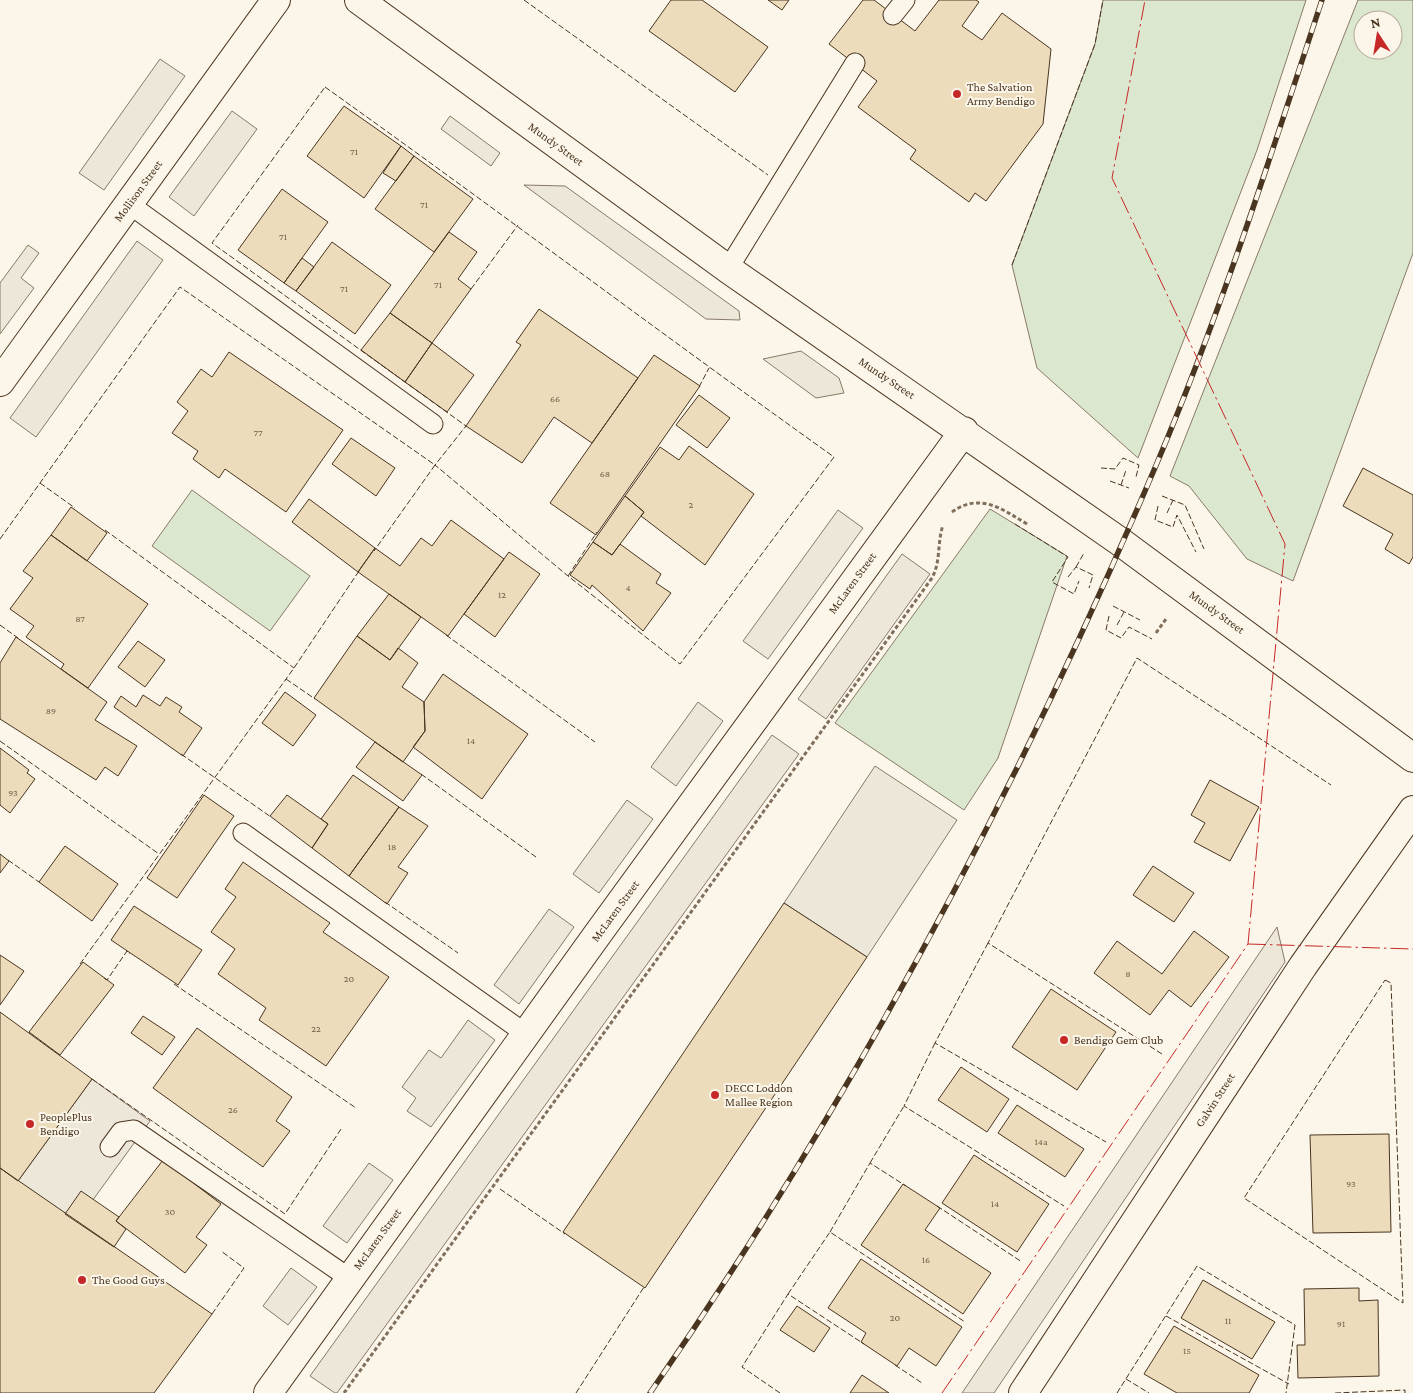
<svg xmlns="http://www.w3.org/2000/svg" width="1413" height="1393" font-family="'Crimson Pro',serif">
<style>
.green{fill:#dce7d0;stroke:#887966;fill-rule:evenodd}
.parking{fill:#ede7d9;stroke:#887966}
.building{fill:#ecdcbc;stroke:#4a3520}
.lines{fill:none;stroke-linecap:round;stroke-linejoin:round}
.service-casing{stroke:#4a3520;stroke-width:21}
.minor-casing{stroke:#4a3520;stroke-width:30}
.path{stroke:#7f6f5c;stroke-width:3;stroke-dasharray:4 2.5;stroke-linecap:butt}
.service{stroke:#fbf6e9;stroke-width:19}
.minor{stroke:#fbf6e9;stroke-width:28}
.rail-casing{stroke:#4a3520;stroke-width:5.5}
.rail{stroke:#fbf6e9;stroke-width:4;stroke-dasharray:11;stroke-linecap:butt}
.fence{stroke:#4a3520;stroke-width:1;stroke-dasharray:6 2.5;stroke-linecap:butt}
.power{stroke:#c62828;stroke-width:1;stroke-dasharray:18 4 2.5 4;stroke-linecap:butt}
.poi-dot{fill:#c62828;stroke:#fbf6e9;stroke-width:2}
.labels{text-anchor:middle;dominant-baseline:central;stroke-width:4;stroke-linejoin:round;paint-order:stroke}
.number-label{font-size:10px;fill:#725f47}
.poi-label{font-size:12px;fill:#4a3520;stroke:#fbf6e9;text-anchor:start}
.street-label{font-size:12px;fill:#4a3520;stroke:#fbf6e9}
</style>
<rect width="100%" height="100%" fill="#fbf6e9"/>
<path class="green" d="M 1103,0 L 1306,0 L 1257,150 L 1138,458 L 1037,368 L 1012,265 L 1095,44 Z
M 1358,0 L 1413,0 L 1413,253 L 1293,581 L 1247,559 L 1189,486 L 1170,476 ZM 1363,20 L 1393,20 L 1393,50 L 1363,50 Z
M 192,490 L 310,576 L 270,631 L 152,546 Z
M 990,509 L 1067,556 L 998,758 L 964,810 L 835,723 Z"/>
<path class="parking" d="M 160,59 L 185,76 L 104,190 L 79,173 Z
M 232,111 L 257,129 L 194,216 L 169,197 Z
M 450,116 L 500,153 L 491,166 L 441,129 Z
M 524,185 L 565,186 L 739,311 L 740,320 L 706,319 Z
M 137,241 L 163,260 L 36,437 L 10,418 Z
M 28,245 L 39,253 L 21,278 L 34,288 L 0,334 L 0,283 Z
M 801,351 L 839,378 L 844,393 L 816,398 L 763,359 Z
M 838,510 L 863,528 L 768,659 L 743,641 Z
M 902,554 L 930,574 L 826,719 L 798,699 Z
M 698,702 L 723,721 L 676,786 L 651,767 Z
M 772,735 L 799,754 L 337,1393 L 335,1393 L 310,1376 Z
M 875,766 L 957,820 L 867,957 L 784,903 Z
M 627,800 L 653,819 L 599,893 L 573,874 Z
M 549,909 L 574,927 L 519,1004 L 494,985 Z
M 1277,927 L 1285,962 L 994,1393 L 962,1393 Z
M 468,1020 L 495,1040 L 431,1127 L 407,1111 L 416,1098 L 402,1087 L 429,1050 L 441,1058 Z
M 92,1079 L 150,1121 L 77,1222 L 18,1181 Z
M 369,1163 L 393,1180 L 347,1243 L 323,1226 Z
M 291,1268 L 317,1287 L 288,1325 L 263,1306 Z"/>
<path class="building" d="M 671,0 L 702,0 L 768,47 L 735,92 L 649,31 Z
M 768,0 L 789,0 L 782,10 Z
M 863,0 L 874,0 L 915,31 L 939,0 L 976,0 L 979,2 L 962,26 L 982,40 L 1002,13 L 1051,49 L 1043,124 L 986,201 L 975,193 L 969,202 L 910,159 L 916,150 L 858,107 L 877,81 L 829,44 Z
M 344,106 L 401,146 L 364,198 L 307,156 Z
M 401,146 L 414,156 L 396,181 L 383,173 Z
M 414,156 L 473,199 L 434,252 L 375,209 Z
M 282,189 L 328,222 L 284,283 L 238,250 Z
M 449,232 L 477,252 L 458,279 L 471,289 L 432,343 L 390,313 Z
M 332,242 L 391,285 L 355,334 L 296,291 Z
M 302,258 L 314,267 L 296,291 L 284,283 Z
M 539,309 L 638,378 L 592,443 L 554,417 L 522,463 L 466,426 L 521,345 L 516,342 Z
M 390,313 L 432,343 L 405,382 L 361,350 Z
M 432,343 L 474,375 L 447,412 L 405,382 Z
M 229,352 L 343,430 L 286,512 L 225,469 L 219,478 L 193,459 L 198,451 L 172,433 L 188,411 L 177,402 L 201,369 L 212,377 Z
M 654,355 L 700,386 L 596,535 L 550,503 Z
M 699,395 L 730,418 L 707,448 L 676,425 Z
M 351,438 L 395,468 L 376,496 L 332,464 Z
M 689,446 L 754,494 L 705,565 L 641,516 L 644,512 L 625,496 L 660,447 L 679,460 Z
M 1363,468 L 1413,495 L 1413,557 L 1409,564 L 1385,549 L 1393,534 L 1343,506 Z
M 625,496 L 644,512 L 612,555 L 593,542 Z
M 309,499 L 375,548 L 358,572 L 292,522 Z
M 71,507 L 107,533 L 87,561 L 51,535 Z
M 451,520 L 504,559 L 448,636 L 358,572 L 375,548 L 400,566 L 421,538 L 432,546 Z
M 51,535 L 148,604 L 88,688 L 61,669 L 64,664 L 26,637 L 34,626 L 10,609 L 33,578 L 23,571 Z
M 593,542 L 612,555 L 620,544 L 661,574 L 656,583 L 671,593 L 643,631 L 592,585 L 590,589 L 570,575 Z
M 509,552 L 540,574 L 495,637 L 464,614 Z
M 389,594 L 421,617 L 390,660 L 357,636 Z
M 357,636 L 390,660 L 398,648 L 418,663 L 402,687 L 424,702 L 425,731 L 403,762 L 314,698 Z
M 16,637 L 107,702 L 95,720 L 137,746 L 118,776 L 105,767 L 96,780 L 0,719 L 0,663 Z
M 138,641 L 165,660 L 145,687 L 118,667 Z
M 443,674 L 528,734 L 482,799 L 413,747 L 425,731 L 424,702 Z
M 285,692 L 316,715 L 293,746 L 262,723 Z
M 143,695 L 160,706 L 166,697 L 182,707 L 179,712 L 202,728 L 183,756 L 114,707 L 121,696 L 136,707 Z
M 375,742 L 422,775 L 403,801 L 356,767 Z
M 0,748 L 29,770 L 27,773 L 35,779 L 10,813 L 0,805 Z
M 353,775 L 399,807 L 349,876 L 312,848 L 328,824 L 321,819 Z
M 1210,780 L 1259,807 L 1230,861 L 1194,842 L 1205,823 L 1191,815 Z
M 204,795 L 234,816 L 177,898 L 147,878 Z
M 287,795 L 328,824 L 312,848 L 270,816 Z
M 399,807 L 428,826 L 398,867 L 408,873 L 387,904 L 349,876 Z
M 65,846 L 118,884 L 92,921 L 39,882 Z
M 0,854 L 9,861 L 0,873 Z
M 243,862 L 330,923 L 323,932 L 389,977 L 326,1066 L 259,1020 L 266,1008 L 218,974 L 235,949 L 211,932 L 236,897 L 225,889 Z
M 1153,866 L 1194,893 L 1174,922 L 1133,895 Z
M 784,903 L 867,957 L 645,1288 L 563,1232 Z
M 134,906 L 202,950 L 178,985 L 111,940 Z
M 1194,931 L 1229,957 L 1191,1007 L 1169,990 L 1150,1015 L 1094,973 L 1117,941 L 1162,974 Z
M 0,955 L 24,971 L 0,1005 Z
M 83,962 L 114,985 L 60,1055 L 29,1032 Z
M 1051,989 L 1116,1032 L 1077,1090 L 1012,1047 Z
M 0,1012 L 92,1079 L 18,1181 L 0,1168 Z
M 143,1016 L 175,1037 L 162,1055 L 131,1033 Z
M 197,1028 L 292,1097 L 276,1121 L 290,1131 L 263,1167 L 153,1088 Z
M 961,1067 L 1009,1099 L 987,1132 L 938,1100 Z
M 1017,1105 L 1084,1149 L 1065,1177 L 998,1133 Z
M 1389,1134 L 1391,1232 L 1313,1233 L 1310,1135 Z
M 974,1155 L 1049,1204 L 1017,1252 L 942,1203 Z
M 163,1160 L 221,1204 L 196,1237 L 207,1245 L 185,1273 L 116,1221 Z
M 0,1168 L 212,1314 L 154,1393 L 0,1393 Z
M 903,1184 L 940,1208 L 925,1230 L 991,1273 L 963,1314 L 861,1245 Z
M 81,1191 L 119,1217 L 116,1221 L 126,1229 L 114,1247 L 65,1214 Z
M 861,1259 L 962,1327 L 936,1366 L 909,1348 L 897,1366 L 861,1342 L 866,1333 L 828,1308 Z
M 1203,1280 L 1275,1322 L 1252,1359 L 1181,1318 Z
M 1359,1288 L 1359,1301 L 1378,1300 L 1379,1376 L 1298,1378 L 1297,1345 L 1305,1345 L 1304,1289 Z
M 797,1306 L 830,1328 L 814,1352 L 780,1330 Z
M 1174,1326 L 1259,1375 L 1249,1393 L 1177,1393 L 1144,1374 Z
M 862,1375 L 889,1393 L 850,1393 Z"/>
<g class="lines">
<defs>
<path id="service" d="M 893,15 L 905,0
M 129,204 L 433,424
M 728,269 L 855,63
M 243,833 L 526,1034
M 110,1147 L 121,1132 L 134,1130 L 349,1278"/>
<path id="minor" d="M 359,0 L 728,269 L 1122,543 L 1413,758
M 0,382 L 276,0
M 268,1393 L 597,935 L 964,431
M 1023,1393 L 1303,966 L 1413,810"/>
</defs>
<use href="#service" class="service-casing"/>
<use href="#minor" class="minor-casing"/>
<path class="path" d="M 952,512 C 980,492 1002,509 1027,524
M 1156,633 L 1166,619
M 344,1393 L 932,578 C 941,561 937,543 943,525"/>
<use href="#service" class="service"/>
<use href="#minor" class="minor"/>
<defs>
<path id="rail" d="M 650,1393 C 851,1103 1019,788 1157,463 C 1221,312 1271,155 1322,0"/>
</defs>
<use href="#rail" class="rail-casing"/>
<use href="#rail" class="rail"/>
<path class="fence" d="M 524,0 L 768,175
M 325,87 C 496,209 663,335 834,457 L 680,664 L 568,576 L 435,465 L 466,426 L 212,243 Z
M 1012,265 L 1095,44 L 1103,0
M 471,289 L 518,225
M 699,387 L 709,368
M 1101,468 L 1115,469 L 1123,458 L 1139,465 L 1136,477
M 1110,481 L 1129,488
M 40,483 L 75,508
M 1121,485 L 1126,470
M 1162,496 L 1185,505 L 1204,549
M 1158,506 L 1155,520 L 1173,527 L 1177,515 L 1196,552
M 1167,513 L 1173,500
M 1015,524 L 1068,557 L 1052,582 L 1074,594 L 1079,581
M 105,530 L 294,668
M 0,539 L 180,287 L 435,465 L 374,551
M 1076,567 L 1084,553
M 568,576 L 597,532
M 1068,577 L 1076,567 L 1093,575 L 1089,588
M 1113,606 L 1140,620
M 1109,616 L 1106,630 L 1121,638 L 1129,627 L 1152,639
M 0,625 L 18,638
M 1117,625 L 1124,612
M 446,635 L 595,742
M 286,679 L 315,699
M 0,741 L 159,854
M 181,754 L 271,817
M 421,774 L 536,857
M 8,860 L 39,882
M 385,902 L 458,953
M 988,943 L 935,1043 L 1106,1142
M 80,964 L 294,668 L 359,571
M 104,978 L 107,980 L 127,951 L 130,954
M 1385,980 L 1391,983 L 1403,1303 L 1244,1198 Z
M 174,984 L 356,1108
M 935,1043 L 904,1106 L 1064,1206
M 1162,1054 L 988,943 L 1137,658 L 1331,785
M 92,1079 L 285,1214 L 341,1129
M 870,1163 L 904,1106
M 500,1189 L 565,1234
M 937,1206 L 1022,1262
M 830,1232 L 870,1163 L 906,1186
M 788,1294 L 830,1232 L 965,1322
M 212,1314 L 244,1268 L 221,1251
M 1166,1316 L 1289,1384
M 895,1365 L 922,1383
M 1126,1379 L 1149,1393
M 576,1393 L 644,1287
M 780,1393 L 742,1367 L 788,1294 L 864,1344
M 1117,1393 L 1197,1266 L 1295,1325 L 1286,1393
M 1335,1393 L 1405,1390 L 1405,1393"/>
<path class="power" d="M 1248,944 L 1413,949
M 942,1393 L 1248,944 L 1285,544 L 1112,178 L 1145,0"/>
</g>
<g class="poi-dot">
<circle cx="957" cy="94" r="5"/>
<circle cx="1064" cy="1040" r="5"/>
<circle cx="715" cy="1095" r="5"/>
<circle cx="30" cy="1124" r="5"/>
<circle cx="82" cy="1280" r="5"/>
</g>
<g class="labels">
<g class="number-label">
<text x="354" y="151">71</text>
<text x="424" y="204">71</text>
<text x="283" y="236">71</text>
<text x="438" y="284">71</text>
<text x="344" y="288">71</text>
<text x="555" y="398">66</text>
<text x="258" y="432">77</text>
<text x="605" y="473">68</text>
<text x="691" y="504">2</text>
<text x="628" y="587">4</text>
<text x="502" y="594">12</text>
<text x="80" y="618">87</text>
<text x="51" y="710">89</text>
<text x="471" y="740">14</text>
<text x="13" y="792">93</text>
<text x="392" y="846">18</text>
<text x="1128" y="973">8</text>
<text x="349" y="978">20</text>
<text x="316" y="1028">22</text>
<text x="233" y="1109">26</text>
<text x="1041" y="1141">14a</text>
<text x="1351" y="1183">93</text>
<text x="995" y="1203">14</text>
<text x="170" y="1211">30</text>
<text x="926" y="1259">16</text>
<text x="895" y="1317">20</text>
<text x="1228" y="1320">11</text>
<text x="1341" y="1323">91</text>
<text x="1187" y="1350">15</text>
</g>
<g class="poi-label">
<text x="967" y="87">The Salvation<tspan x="967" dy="14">Army Bendigo</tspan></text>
<text x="1074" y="1040">Bendigo Gem Club</text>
<text x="725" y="1088">DECC Loddon<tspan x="725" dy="14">Mallee Region</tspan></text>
<text x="40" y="1117">PeoplePlus<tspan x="40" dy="14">Bendigo</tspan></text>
<text x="92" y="1280">The Good Guys</text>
</g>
<g class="street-label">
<text transform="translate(556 144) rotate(36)">Mundy Street</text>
<text transform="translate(138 191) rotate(-54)">Mollison Street</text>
<text transform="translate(887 378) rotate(34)">Mundy Street</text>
<text transform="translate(852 583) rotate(-54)">McLaren Street</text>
<text transform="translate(1217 612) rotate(36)">Mundy Street</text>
<text transform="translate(615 911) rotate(-54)">McLaren Street</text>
<text transform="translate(1215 1100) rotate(-57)">Galvin Street</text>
<text transform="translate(377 1239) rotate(-54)">McLaren Street</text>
</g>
</g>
<g transform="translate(1378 35) rotate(348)"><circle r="24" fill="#fbf6e9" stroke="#b4a999"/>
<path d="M0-4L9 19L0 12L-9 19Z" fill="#c62828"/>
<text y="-8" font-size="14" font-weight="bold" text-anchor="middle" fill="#4a3520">N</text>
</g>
</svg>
